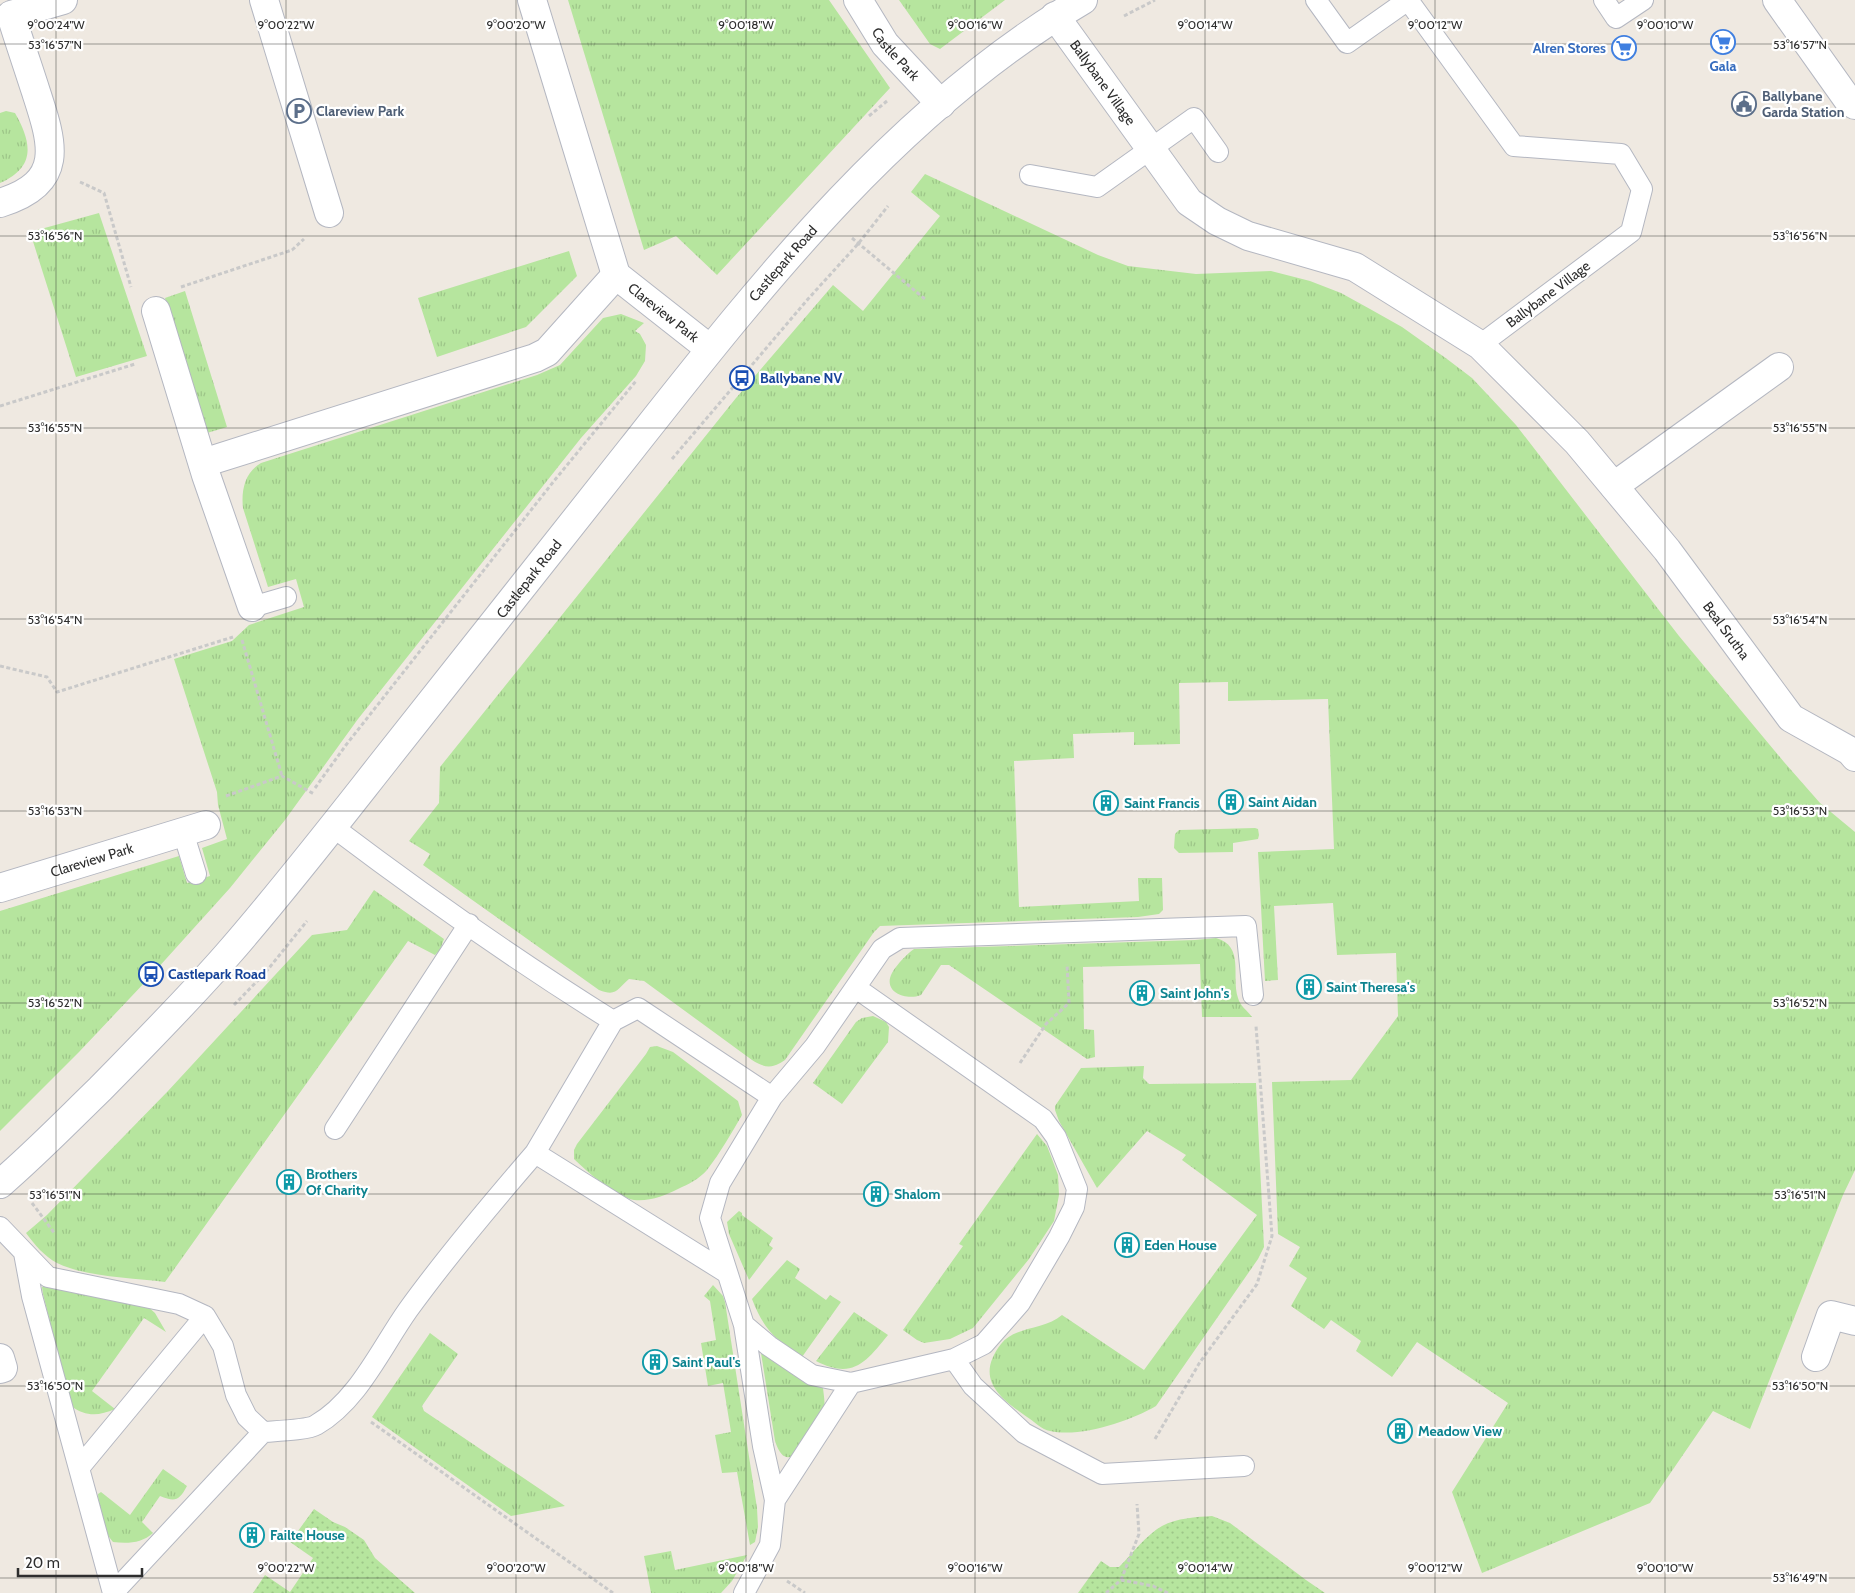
<svg xmlns="http://www.w3.org/2000/svg" width="1855" height="1593" font-family="Cabin,sans-serif">
<style>
.grass{fill:url(#grass-tufts)}
.garden{fill:url(#garden-dots)}
.lines{fill:none;stroke-linecap:round;stroke-linejoin:round}
.lane-casing{stroke:#b4b7c1;stroke-width:22}
.street-casing{stroke:#b4b7c1;stroke-width:30}
.secondary-casing{stroke:#b4b7c1;stroke-width:30}
.path{stroke:#c9c9c9;stroke-width:3;stroke-dasharray:4 2.5;stroke-linecap:butt}
.lane{stroke:#fff;stroke-width:20}
.street{stroke:#fff;stroke-width:28}
.secondary{stroke:#fff;stroke-width:28}
.ticks{fill:none;stroke:#2e2e2e;stroke-width:1;stroke-opacity:0.45}
.labels{text-anchor:middle;dominant-baseline:central;stroke-width:4.5;stroke-linejoin:round;paint-order:stroke}
.shop-label{font-size:14px;font-weight:bold;fill:#366cbe;stroke:#fff;text-anchor:end}
.street-label{font-size:14px;fill:#2e2e2e;stroke:#fff}
.service-label{font-size:14px;font-weight:bold;fill:#4e5e75;stroke:#fff;text-anchor:start}
.transit-label{font-size:14px;font-weight:bold;fill:#164399;stroke:#fff;text-anchor:start}
.culture-label{font-size:14px;font-weight:bold;fill:#0d838f;stroke:#fff;text-anchor:start}
.ticks-label{font-size:12px;text-anchor:middle;fill:#2e2e2e;stroke:#fff;stroke-width:4.5;stroke-linejoin:round;paint-order:stroke}
</style>
<defs>
<pattern id="grass-tufts" width="24" height="20" patternUnits="userSpaceOnUse" patternTransform="scale(1.25)"><rect width="24" height="20" fill="#b6e59e"/><path d="M3 7l-1-3M5 7V3M7 7l1-3M15 17l-1-3M17 17v-4M19 17l1-3" fill="none" stroke="#9dc588"/></pattern>
<pattern id="garden-dots" width="8" height="8" patternUnits="userSpaceOnUse" patternTransform="scale(1.25)"><rect width="8" height="8" fill="#b6e59e"/><path d="M2 2h.1M6 6h.1" fill="none" stroke="#9dc588" stroke-width="1.8" stroke-linecap="round"/></pattern>
</defs>
<rect width="100%" height="100%" fill="#efe9e1"/>
<path class="grass" d="M 568,0 L 829,0 L 890,88 L 717,275 L 676,236 L 644,250 Z
M 899,0 L 1005,0 L 940,49 L 930,44 Z
M 6,111 L 15,113 C 32,143 36,167 0,183 L 0,113 Z
M 925,174 L 1098,255 L 1128,266 L 1196,274 L 1271,271 L 1310,281 L 1341,293 L 1370,309 L 1402,327 L 1447,359 L 1472,378 L 1516,425 L 1679,636 L 1784,762 L 1820,803 L 1855,832 L 1855,1170 L 1843,1195 L 1750,1429 L 1713,1411 L 1650,1503 L 1482,1573 L 1452,1492 L 1508,1403 L 1417,1342 L 1392,1377 L 1356,1351 L 1361,1341 L 1331,1320 L 1324,1329 L 1291,1306 L 1307,1278 L 1289,1266 L 1300,1247 L 1278,1234 L 1272,1082 L 1351,1080 L 1398,1016 L 1396,953 L 1337,955 L 1333,903 L 1274,906 L 1278,980 L 1265,981 L 1258,852 L 1334,849 L 1328,699 L 1228,701 L 1228,682 L 1179,683 L 1180,744 L 1134,745 L 1134,732 L 1073,734 L 1074,758 L 1014,761 L 1019,907 L 1139,901 L 1138,878 L 1162,878 L 1163,910 L 1159,914 L 1138,917 L 880,926 L 874,932 L 785,1060 C 773,1069 764,1068 752,1060 L 644,981 L 629,979 C 617,989 617,997 599,990 L 423,865 L 430,854 L 409,841 L 439,803 L 440,767 L 736,398 L 833,285 L 863,311 L 940,216 L 911,192 Z
M 99,213 L 147,356 L 76,377 L 30,232 Z
M 569,251 L 577,276 L 526,327 L 437,357 L 418,298 Z
M 185,291 L 227,427 L 207,433 L 165,298 Z
M 621,314 L 644,323 L 635,331 L 640,334 L 646,345 L 645,361 L 636,376 L 581,438 L 358,719 L 285,820 L 230,888 L 147,980 L 79,1052 L 0,1131 L 0,911 L 179,856 L 187,883 L 210,876 L 202,848 L 227,839 L 218,805 L 217,792 L 174,659 L 232,641 L 249,625 L 304,607 L 296,579 L 268,587 L 243,508 C 241,490 245,472 261,463 L 537,375 L 560,365 L 603,318 Z
M 1255,828 L 1258,829 L 1259,835 L 1258,839 L 1233,843 L 1233,852 L 1179,853 L 1174,848 L 1175,834 L 1179,830 Z
M 374,890 L 444,939 L 440,950 L 435,955 L 408,941 L 165,1282 C 133,1278 85,1277 57,1263 C 44,1256 35,1245 26,1233 L 47,1215 L 168,1091 L 312,935 L 347,930 Z
M 1216,938 C 1245,946 1231,976 1238,998 C 1240,1006 1247,1010 1252,1017 L 1202,1017 L 1200,964 L 1083,967 L 1084,1029 L 1094,1030 L 1095,1057 L 1087,1059 L 949,965 L 941,965 L 921,995 C 906,1001 882,992 892,973 C 897,964 907,954 914,949 L 1195,940 Z
M 873,1016 L 886,1022 L 889,1027 L 888,1042 L 842,1104 L 813,1083 L 856,1022 L 862,1018 Z
M 657,1046 L 673,1052 L 738,1101 L 742,1115 C 731,1134 720,1153 707,1170 C 699,1179 689,1184 678,1189 C 666,1195 649,1202 634,1200 C 617,1197 587,1172 574,1159 L 574,1150 L 577,1144 L 646,1054 L 650,1047 Z
M 1144,1066 L 1143,1078 L 1149,1084 L 1256,1083 L 1264,1247 L 1258,1259 L 1156,1406 C 1130,1421 1081,1438 1050,1431 C 1042,1430 1034,1421 1027,1417 C 1000,1398 974,1379 1001,1344 C 1015,1326 1045,1330 1062,1315 L 1144,1370 L 1257,1215 L 1182,1160 L 1186,1155 L 1147,1131 L 1097,1188 L 1059,1121 L 1055,1110 L 1055,1106 L 1081,1068 Z
M 1037,1134 L 1047,1146 L 1052,1159 L 1058,1175 L 1059,1195 L 1054,1221 L 1029,1259 L 973,1328 L 950,1339 L 924,1343 L 917,1340 L 903,1330 L 963,1246 L 959,1244 Z
M 739,1211 L 742,1213 L 742,1215 L 773,1238 L 769,1245 L 773,1248 L 749,1280 L 729,1234 L 727,1222 Z
M 787,1260 L 800,1269 L 795,1278 L 826,1300 L 830,1295 L 841,1302 L 802,1357 C 775,1339 764,1330 752,1299 Z
M 47,1284 L 69,1292 L 147,1306 L 155,1313 L 166,1332 L 144,1318 L 92,1391 L 115,1409 C 99,1416 86,1417 71,1406 L 43,1294 L 42,1287 Z
M 713,1285 L 723,1296 L 725,1302 L 757,1508 L 758,1527 L 755,1542 L 750,1545 L 737,1472 L 722,1473 L 715,1435 L 731,1432 L 723,1383 L 708,1386 L 701,1343 L 716,1340 L 710,1301 L 704,1296 Z
M 854,1312 L 888,1335 C 866,1362 853,1380 816,1361 Z
M 430,1333 L 458,1354 L 422,1406 L 424,1411 L 565,1506 L 511,1516 L 372,1417 Z
M 761,1353 L 823,1388 C 824,1397 826,1407 823,1416 C 821,1422 814,1429 810,1435 C 800,1452 785,1472 775,1441 Z
M 163,1469 L 187,1486 C 179,1501 175,1502 160,1496 L 142,1522 L 153,1533 C 142,1543 128,1544 113,1542 C 101,1529 99,1511 98,1494 L 101,1492 L 130,1515 Z
M 671,1551 L 675,1570 L 747,1555 L 732,1581 L 721,1593 L 651,1593 L 644,1556 Z"/>
<path class="garden" d="M 314,1509 L 333,1522 L 345,1527 L 364,1540 L 375,1558 L 415,1593 L 253,1593 L 265,1575 L 290,1592 L 313,1558 L 290,1542 Z
M 1212,1516 L 1230,1523 L 1306,1580 L 1325,1593 L 1078,1593 L 1101,1561 L 1110,1567 L 1119,1567 C 1132,1554 1146,1535 1162,1526 C 1177,1518 1196,1517 1212,1516 Z"/>
<g class="lines">
<defs>
<path id="lane" d="M 1316,0 L 1347,43 L 1408,0
M 1408,0 L 1514,146 L 1621,154 L 1642,189 L 1631,232 L 1480,345
M 1604,0 L 1616,18 L 1643,0
M 1030,175 L 1097,187 L 1194,118 L 1218,152
M 252,607 L 286,597
M 333,827 C 423,895 517,961 613,1021 L 638,1008 L 772,1097 L 815,1046 L 882,949 L 900,938 L 1246,926 L 1253,995
M 183,832 L 196,874
M 613,1021 L 535,1153 L 727,1273
M 772,1097 L 720,1183 L 710,1218 L 744,1325 L 769,1346 L 812,1375 L 851,1383 L 954,1359 L 984,1344 L 1020,1303 L 1059,1237 L 1074,1207 L 1077,1189 L 1056,1137 L 1043,1119 L 856,988
M 335,1129 L 469,924
M 0,1227 L 48,1277 L 179,1304 L 205,1316 L 223,1346 L 236,1395 L 247,1417 L 263,1432 C 275,1431 308,1430 316,1425 C 358,1401 381,1348 408,1310 C 447,1256 491,1204 535,1153
M 24,1253 L 32,1296 L 113,1593 L 263,1432
M 954,1359 L 973,1386 L 1024,1433 L 1102,1474 L 1244,1466
M 79,1468 L 205,1316
M 775,1500 L 851,1383
M 744,1593 L 770,1545 L 775,1500 L 763,1446 L 744,1325"/>
<g id="street">
<path d="M 264,0 L 329,213"/>
<path id="s1" d="M 532,0 L 616,275 L 710,349"/>
<path id="s2" d="M 858,0 L 885,44 L 941,104"/>
<path d="M 1777,0 L 1848,100 L 1855,105"/>
<path id="s3" d="M 1055,16 L 1189,202 L 1217,221 L 1248,236 L 1355,267 L 1480,345 L 1577,442 L 1667,550 L 1791,718 L 1850,751 L 1855,757"/>
<path d="M 0,203 C 66,183 53,144 36,92 C 28,67 19,41 11,15 L 63,0"/>
<path d="M 156,311 L 206,475 L 252,607"/>
<path d="M 203,463 L 535,358 L 547,352 L 616,275"/>
<path d="M 1614,486 L 1779,367"/>
<path id="s4" d="M 0,888 L 206,825"/>
<path d="M 1816,1357 L 1831,1315 L 1855,1321"/>
<path d="M 0,1358 L 3,1368 L 0,1369"/>
</g>
<g id="secondary">
<path id="s5" d="M 0,1184 C 35,1154 67,1121 100,1089 C 143,1045 187,1001 228,954 C 283,891 334,825 386,759 C 468,656 550,552 632,448 C 763,282 898,109 1083,0"/>
</g>
</defs>
<use href="#lane" class="lane-casing"/>
<use href="#street" class="street-casing"/>
<use href="#secondary" class="secondary-casing"/>
<path class="path" d="M 1124,16 L 1155,0
M 869,116 L 887,101
M 80,182 L 104,193 L 131,287
M 852,238 L 926,300
M 181,287 L 292,250 L 304,239
M 0,406 L 135,364
M 672,459 L 808,299 L 858,244 L 888,206
M 242,640 L 282,776
M 0,666 L 47,677 L 57,692 L 233,637
M 315,788 L 346,745 L 554,481 L 636,381
M 226,796 L 282,776 L 314,794
M 234,1005 L 265,973 L 307,921
M 1020,1063 L 1046,1024 L 1069,1003 L 1067,964
M 32,1203 L 55,1234
M 371,1422 L 613,1593
M 1155,1439 L 1200,1362 L 1257,1284 L 1272,1236 L 1256,1026
M 1121,1580 L 1139,1534 L 1137,1504
M 787,1581 L 805,1593
M 1106,1593 L 1121,1580 L 1153,1586 L 1168,1593"/>
<use href="#lane" class="lane"/>
<use href="#street" class="street"/>
<use href="#secondary" class="secondary"/>
</g>
<path class="ticks" d="M 56,0 L 56,1593M 286,0 L 286,1593M 516,0 L 516,1593M 746,0 L 746,1593M 975,0 L 975,1593M 1205,0 L 1205,1593M 1435,0 L 1435,1593M 1665,0 L 1665,1593M 0,44 L 1855,44M 0,236 L 1855,236M 0,428 L 1855,428M 0,619 L 1855,619M 0,811 L 1855,811M 0,1003 L 1855,1003M 0,1194 L 1855,1194M 0,1386 L 1855,1386M 0,1578 L 1855,1578"/>
<defs>
<symbol id="supermarket-ring" viewBox="-11 -11 22 22"><circle r="9.5" fill="#fff" stroke="#3f7fe0" stroke-width="1.5"/><path d="M-6-5.5h2.5l.6 2H6L4.5 2H-2.5L-4.4-4H-6ZM-1.5 3.2a1.3 1.3 0 1 0 .1 0ZM3 3.2a1.3 1.3 0 1 0 .1 0Z" fill="#3f7fe0"/></symbol>
<symbol id="civic-ring" viewBox="-11 -11 22 22"><circle r="9.5" fill="#fff" stroke="#5c6f8a" stroke-width="1.5"/><path d="M-.6-6.5H3V-4.5H.6V-3L4-1V1h2V6H-6V1h2V-1L-.6-3ZM-1.2 2.5V6h2.4V2.5Z" fill="#5c6f8a"/></symbol>
<symbol id="parking-ring" viewBox="-11 -11 22 22"><circle r="9.5" fill="#fff" stroke="#5c6f8a" stroke-width="1.5"/><path d="M-3.5-5.5H1a3.5 3.5 0 0 1 0 7H-1V5.5H-3.5ZM-1-3.4V-.6H.8a1.4 1.4 0 0 0 0-2.8Z" fill="#5c6f8a"/></symbol>
<symbol id="bus-ring" viewBox="-11 -11 22 22"><circle r="9.5" fill="#fff" stroke="#1a4fb4" stroke-width="1.5"/><path d="M-5-6H5V4H4V6H2V4H-2V6H-4V4H-5ZM-3.5-4V0h7V-4ZM-3.5 1.2v1.5H-2V1.2ZM2 1.2v1.5H3.5V1.2Z" fill="#1a4fb4"/></symbol>
<symbol id="building-ring" viewBox="-11 -11 22 22"><circle r="9.5" fill="#fff" stroke="#0f9aa8" stroke-width="1.5"/><path d="M-4-6H4V6H1V3H-1V6H-4ZM-2.5-4.3h1.7v1.8h-1.7ZM.8-4.3h1.7v1.8H.8ZM-2.5-1h1.7V.8h-1.7ZM.8-1h1.7V.8H.8Z" fill="#0f9aa8"/></symbol>
</defs>
<g fill-rule="evenodd">
<use href="#supermarket-ring" x="1709" y="28" width="28" height="28"/>
<use href="#supermarket-ring" x="1610" y="34" width="28" height="28"/>
<use href="#civic-ring" x="1730" y="90" width="28" height="28"/>
<use href="#parking-ring" x="285" y="97" width="28" height="28"/>
<use href="#bus-ring" x="728" y="364" width="28" height="28"/>
<use href="#building-ring" x="1217" y="788" width="28" height="28"/>
<use href="#building-ring" x="1092" y="789" width="28" height="28"/>
<use href="#bus-ring" x="137" y="960" width="28" height="28"/>
<use href="#building-ring" x="1295" y="973" width="28" height="28"/>
<use href="#building-ring" x="1128" y="979" width="28" height="28"/>
<use href="#building-ring" x="275" y="1168" width="28" height="28"/>
<use href="#building-ring" x="862" y="1180" width="28" height="28"/>
<use href="#building-ring" x="1113" y="1231" width="28" height="28"/>
<use href="#building-ring" x="641" y="1348" width="28" height="28"/>
<use href="#building-ring" x="1386" y="1417" width="28" height="28"/>
<use href="#building-ring" x="238" y="1521" width="28" height="28"/>
</g>
<g class="labels">
<g class="shop-label">
<text x="1606" y="48">Alren Stores</text>
<text x="1723" y="66" text-anchor="middle">Gala</text>
</g>
<g class="street-label">
<text stroke="none"><textPath href="#s2" startOffset="66">Castle Park</textPath></text>
<text stroke="none"><textPath href="#s3" startOffset="82">Ballybane Village</textPath></text>
<text stroke="none"><textPath href="#s5" startOffset="1210">Castlepark Road</textPath></text>
<text transform="translate(1548 294) rotate(-37)">Ballybane Village</text>
<text stroke="none"><textPath href="#s1" startOffset="348">Clareview Park</textPath></text>
<text stroke="none"><textPath href="#s5" startOffset="805">Castlepark Road</textPath></text>
<text stroke="none"><textPath href="#s3" startOffset="934">Beal Srutha</textPath></text>
<text stroke="none"><textPath href="#s4" startOffset="96">Clareview Park</textPath></text>
</g>
<g class="service-label">
<text x="1762" y="96">Ballybane<tspan x="1762" dy="16">Garda Station</tspan></text>
<text x="316" y="111">Clareview Park</text>
</g>
<g class="transit-label">
<text x="760" y="378">Ballybane NV</text>
<text x="168" y="974">Castlepark Road</text>
</g>
<g class="culture-label">
<text x="1248" y="802">Saint Aidan</text>
<text x="1124" y="803">Saint Francis</text>
<text x="1326" y="987">Saint Theresa's</text>
<text x="1160" y="993">Saint John's</text>
<text x="306" y="1174">Brothers<tspan x="306" dy="16">Of Charity</tspan></text>
<text x="894" y="1194">Shalom</text>
<text x="1144" y="1245">Eden House</text>
<text x="672" y="1362">Saint Paul's</text>
<text x="1418" y="1431">Meadow View</text>
<text x="270" y="1535">Failte House</text>
</g>
</g>
<g class="ticks-label">
<text x="56" y="29">9°00'24"W</text>
<text x="286" y="29">9°00'22"W</text>
<text x="516" y="29">9°00'20"W</text>
<text x="746" y="29">9°00'18"W</text>
<text x="975" y="29">9°00'16"W</text>
<text x="1205" y="29">9°00'14"W</text>
<text x="1435" y="29">9°00'12"W</text>
<text x="1665" y="29">9°00'10"W</text>
<text x="55" y="49">53°16'57"N</text>
<text x="1800" y="49">53°16'57"N</text>
<text x="55" y="240">53°16'56"N</text>
<text x="1800" y="240">53°16'56"N</text>
<text x="55" y="432">53°16'55"N</text>
<text x="1800" y="432">53°16'55"N</text>
<text x="55" y="624">53°16'54"N</text>
<text x="1800" y="624">53°16'54"N</text>
<text x="55" y="815">53°16'53"N</text>
<text x="1800" y="815">53°16'53"N</text>
<text x="55" y="1007">53°16'52"N</text>
<text x="1800" y="1007">53°16'52"N</text>
<text x="55" y="1199">53°16'51"N</text>
<text x="1800" y="1199">53°16'51"N</text>
<text x="55" y="1390">53°16'50"N</text>
<text x="1800" y="1390">53°16'50"N</text>
<text x="286" y="1572">9°00'22"W</text>
<text x="516" y="1572">9°00'20"W</text>
<text x="746" y="1572">9°00'18"W</text>
<text x="975" y="1572">9°00'16"W</text>
<text x="1205" y="1572">9°00'14"W</text>
<text x="1435" y="1572">9°00'12"W</text>
<text x="1665" y="1572">9°00'10"W</text>
<text x="1800" y="1582">53°16'49"N</text>
</g>
<path d="M18 1568v8h124v-8" fill="none" stroke="#2e2e2e" stroke-width="2.5"/>
<text x="25" y="1568" font-size="15" fill="#2e2e2e" stroke="#ffffff" stroke-width="4" paint-order="stroke">20 m</text>
</svg>
